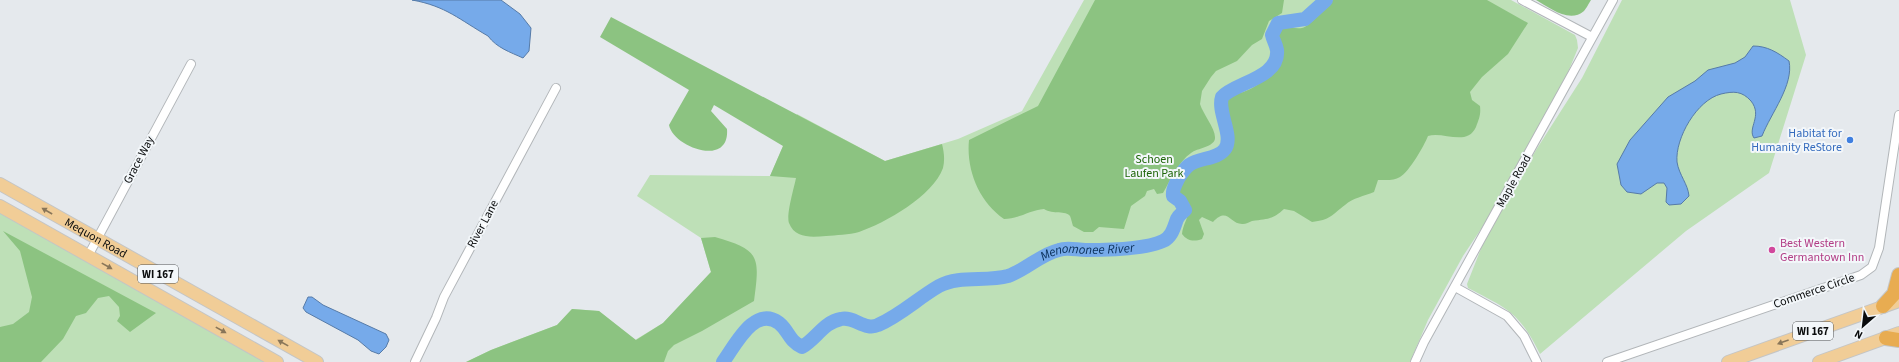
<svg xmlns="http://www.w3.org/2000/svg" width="1899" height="362" font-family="'Source Sans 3',sans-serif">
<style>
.green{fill:#bee0b7}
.forest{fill:#8cc381}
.water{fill:#76aaea;stroke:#567ba8}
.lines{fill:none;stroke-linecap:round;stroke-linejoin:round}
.river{stroke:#76aaea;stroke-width:14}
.minor-casing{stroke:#b2b6b9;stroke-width:10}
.primary-casing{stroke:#c4c5c5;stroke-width:14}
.motorway-casing{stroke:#c4c5c5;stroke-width:16}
.minor{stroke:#fff;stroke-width:8}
.primary{stroke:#f1cd97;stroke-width:12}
.motorway{stroke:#e8ac51;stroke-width:14}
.oneway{fill:#897659}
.shop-dot{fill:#3f7fe0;stroke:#f3f7fa;stroke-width:1.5}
.hotel-dot{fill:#d1479c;stroke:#f3f7fa;stroke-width:1.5}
.labels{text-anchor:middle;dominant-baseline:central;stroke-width:4;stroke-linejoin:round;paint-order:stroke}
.shield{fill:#f3f7fa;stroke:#505254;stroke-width:1}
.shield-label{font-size:11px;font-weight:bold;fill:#0a0c0d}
.shop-label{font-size:12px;fill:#366cbe;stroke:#f3f7fa;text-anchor:end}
.park-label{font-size:12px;fill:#1e6609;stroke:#f3f7fa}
.street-label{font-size:12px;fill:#0a0c0d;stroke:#f3f7fa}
.hotel-label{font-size:12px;fill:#b23c85;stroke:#f3f7fa;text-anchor:start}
.water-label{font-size:13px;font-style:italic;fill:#0a2f58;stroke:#f3f7fa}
</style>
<rect width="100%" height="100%" fill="#e5e9ed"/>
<path class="green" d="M 1084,0 L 1511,0 L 1575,35 L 1577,40 L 1578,48 L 1562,87 L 1495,208 L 1463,256 L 1428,320 L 1410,362 L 466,362 L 491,350 L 557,325 L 572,309 L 599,311 L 635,340 L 663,323 L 711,272 L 701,238 L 637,196 L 650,175 L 770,176 L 797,114 L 885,161 L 958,139 L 1022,111 Z
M 1622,0 L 1790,0 L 1806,55 L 1769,173 L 1686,231 L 1540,354 C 1519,312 1508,309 1468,288 L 1467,284 L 1484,241 L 1536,150 L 1582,78 Z
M 0,213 L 277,362 L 0,362 Z"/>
<path class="forest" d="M 1095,0 L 1284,0 L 1282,13 L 1269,21 L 1262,39 L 1252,45 L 1237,61 L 1216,71 L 1211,77 L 1202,91 L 1200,104 C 1203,114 1215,128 1215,137 C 1216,147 1197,148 1191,153 C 1179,161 1170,181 1163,193 L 1157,194 L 1154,189 L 1147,191 L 1145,196 L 1131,206 L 1124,229 L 1099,227 L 1093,232 L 1084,232 L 1073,226 C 1072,223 1071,218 1070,216 C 1066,210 1053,215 1044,209 C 1030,210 1019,219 1004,219 C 979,202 966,170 969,140 L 1038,106 Z
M 1333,0 L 1487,0 L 1528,23 L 1508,54 L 1482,77 L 1470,92 L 1472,100 L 1480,106 C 1481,115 1479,119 1476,127 C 1467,147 1443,131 1428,136 C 1424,146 1409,172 1400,177 C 1394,181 1386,180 1378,180 L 1374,192 C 1364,196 1353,198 1345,205 C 1332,215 1330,220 1312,222 L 1294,211 L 1284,209 C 1272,220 1267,219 1252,221 C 1249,222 1246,224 1243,224 C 1230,225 1228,206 1213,222 L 1202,217 L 1199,220 L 1204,234 L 1202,239 C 1194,242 1187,241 1182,234 C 1183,222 1192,215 1186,204 C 1183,199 1178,197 1175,192 C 1176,189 1188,172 1190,170 C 1202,161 1223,164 1231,150 C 1240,133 1219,113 1227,96 C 1234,94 1242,93 1248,90 C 1262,84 1284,66 1282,49 C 1282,41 1274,37 1277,28 C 1284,23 1294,30 1302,28 C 1311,26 1325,7 1333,0 Z
M 1536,0 L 1591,0 C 1589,3 1586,9 1584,11 C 1569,24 1549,7 1536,0 Z
M 611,17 L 885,161 L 942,144 C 944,152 945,160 943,168 C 933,196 885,223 859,232 C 849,235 836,235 826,236 C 812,237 795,239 789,223 C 786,215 794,188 796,178 L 770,176 L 783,146 L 714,105 L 711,111 L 727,129 C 730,168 673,147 669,125 L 689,90 L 600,37 Z
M 3,231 L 156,313 L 130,332 L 117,321 L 120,316 L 119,307 L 109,296 L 98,298 L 86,313 L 76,316 L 63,339 L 41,362 L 0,362 L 0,327 L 13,324 L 29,312 L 32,297 L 20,251 Z
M 715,237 C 760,250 760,256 754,301 L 702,331 L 674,345 L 668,351 L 664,362 L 466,362 L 491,350 L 557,325 L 572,309 L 599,311 L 636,340 L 663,323 L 711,272 L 701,238 Z"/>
<path class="water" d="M 412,0 L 501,0 L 520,14 L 531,28 L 529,51 L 523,58 C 510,52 497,48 488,36 C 460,20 446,6 412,0 Z
M 1753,46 C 1767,46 1777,52 1789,61 C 1794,85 1771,113 1762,136 L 1754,138 C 1747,128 1763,116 1751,101 C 1742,91 1734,91 1721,94 C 1697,100 1675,138 1677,162 C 1679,175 1688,184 1689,196 L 1681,204 L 1669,205 L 1666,202 L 1667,188 L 1664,183 L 1657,183 L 1641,194 L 1627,192 L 1621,185 L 1617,164 L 1630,140 L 1668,97 L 1695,81 L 1708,70 L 1735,63 L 1745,57 Z
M 308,297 L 312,297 L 323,305 L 386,334 L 389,340 L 386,347 L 379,354 L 371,351 L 358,340 L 306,312 L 303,308 Z"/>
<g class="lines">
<path class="river" id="s1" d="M 723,362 C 735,346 754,305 779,323 C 789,331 788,340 802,347 C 816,339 824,322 841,319 C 854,316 865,331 878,325 C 901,315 918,298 939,286 C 959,275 986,282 1008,276 C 1026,270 1041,254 1059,250 C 1067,247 1077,250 1086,250 C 1105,250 1146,249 1163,241 C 1172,237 1174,227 1177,219 C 1179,215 1182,213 1185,210 L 1180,201 L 1173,196 C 1172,189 1175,186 1178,179 C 1181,174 1184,169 1189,165 C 1199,157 1217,160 1225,149 C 1234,136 1217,112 1222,97 C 1234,83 1280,78 1277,50 C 1276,44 1273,40 1272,35 L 1278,23 L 1305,19 L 1326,0"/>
<defs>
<path id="minor" d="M 1522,0 L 1592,37
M 88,256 L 191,64
M 1455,287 L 1507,316 L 1524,336 L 1537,362
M 415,362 L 436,318 L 444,297 L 556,88
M 1415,362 L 1424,342 L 1613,0
M 1607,362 L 1835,284 L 1861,275 L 1872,267 L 1879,248 L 1899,115"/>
<g id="primary">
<path id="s2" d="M 0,184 L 317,362"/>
<path d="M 0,206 L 277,362"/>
<path d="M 1728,362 L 1899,301"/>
<path d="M 1819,362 L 1899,333"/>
</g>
<path id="motorway" d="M 1883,306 L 1894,294 L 1899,275
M 1886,338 L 1899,340"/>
</defs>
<use href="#minor" class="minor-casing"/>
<use href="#primary" class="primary-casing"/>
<use href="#motorway" class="motorway-casing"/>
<use href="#minor" class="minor"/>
<use href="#primary" class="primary"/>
<use href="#motorway" class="motorway"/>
</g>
<defs><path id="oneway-solid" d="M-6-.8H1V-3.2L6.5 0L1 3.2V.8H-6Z"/></defs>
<g class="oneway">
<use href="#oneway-solid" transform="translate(47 211) rotate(-150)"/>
<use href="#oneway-solid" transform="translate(107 266) rotate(29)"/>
<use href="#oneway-solid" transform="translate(221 330) rotate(29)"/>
<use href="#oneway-solid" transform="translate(1783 342) rotate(160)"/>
<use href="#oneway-solid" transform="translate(283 343) rotate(-151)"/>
</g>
<circle class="shop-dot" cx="1850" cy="140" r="4"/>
<circle class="hotel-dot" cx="1772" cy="250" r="4"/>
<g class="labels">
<g class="shield">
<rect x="138" y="265" width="40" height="18" rx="3"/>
<rect x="1793" y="322" width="40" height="18" rx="3"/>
</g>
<g class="shield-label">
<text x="158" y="274">WI 167</text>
<text x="1813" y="331">WI 167</text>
</g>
<g class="shop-label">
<text x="1842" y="133">Habitat for<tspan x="1842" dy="14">Humanity ReStore</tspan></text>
</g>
<g class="park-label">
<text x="1154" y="159">Schoen<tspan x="1154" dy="14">Laufen Park</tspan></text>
</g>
<g class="street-label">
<text transform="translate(139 160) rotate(-62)">Grace Way</text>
<text transform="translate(1514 181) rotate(-61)">Maple Road</text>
<text transform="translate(483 224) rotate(-62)">River Lane</text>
<text stroke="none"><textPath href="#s2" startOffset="110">Mequon Road</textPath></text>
<text transform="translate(1814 291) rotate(-19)">Commerce Circle</text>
</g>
<g class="hotel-label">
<text x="1780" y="243">Best Western<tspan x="1780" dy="14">Germantown Inn</tspan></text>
</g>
<g class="water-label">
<text stroke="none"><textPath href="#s1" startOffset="426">Menomonee River</textPath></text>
</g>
</g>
<g transform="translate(1863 326) rotate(208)" stroke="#f3f7fa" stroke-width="3" paint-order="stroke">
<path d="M0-3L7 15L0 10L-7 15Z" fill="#0a0c0d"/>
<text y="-6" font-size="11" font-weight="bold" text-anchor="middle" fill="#0a0c0d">N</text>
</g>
</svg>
